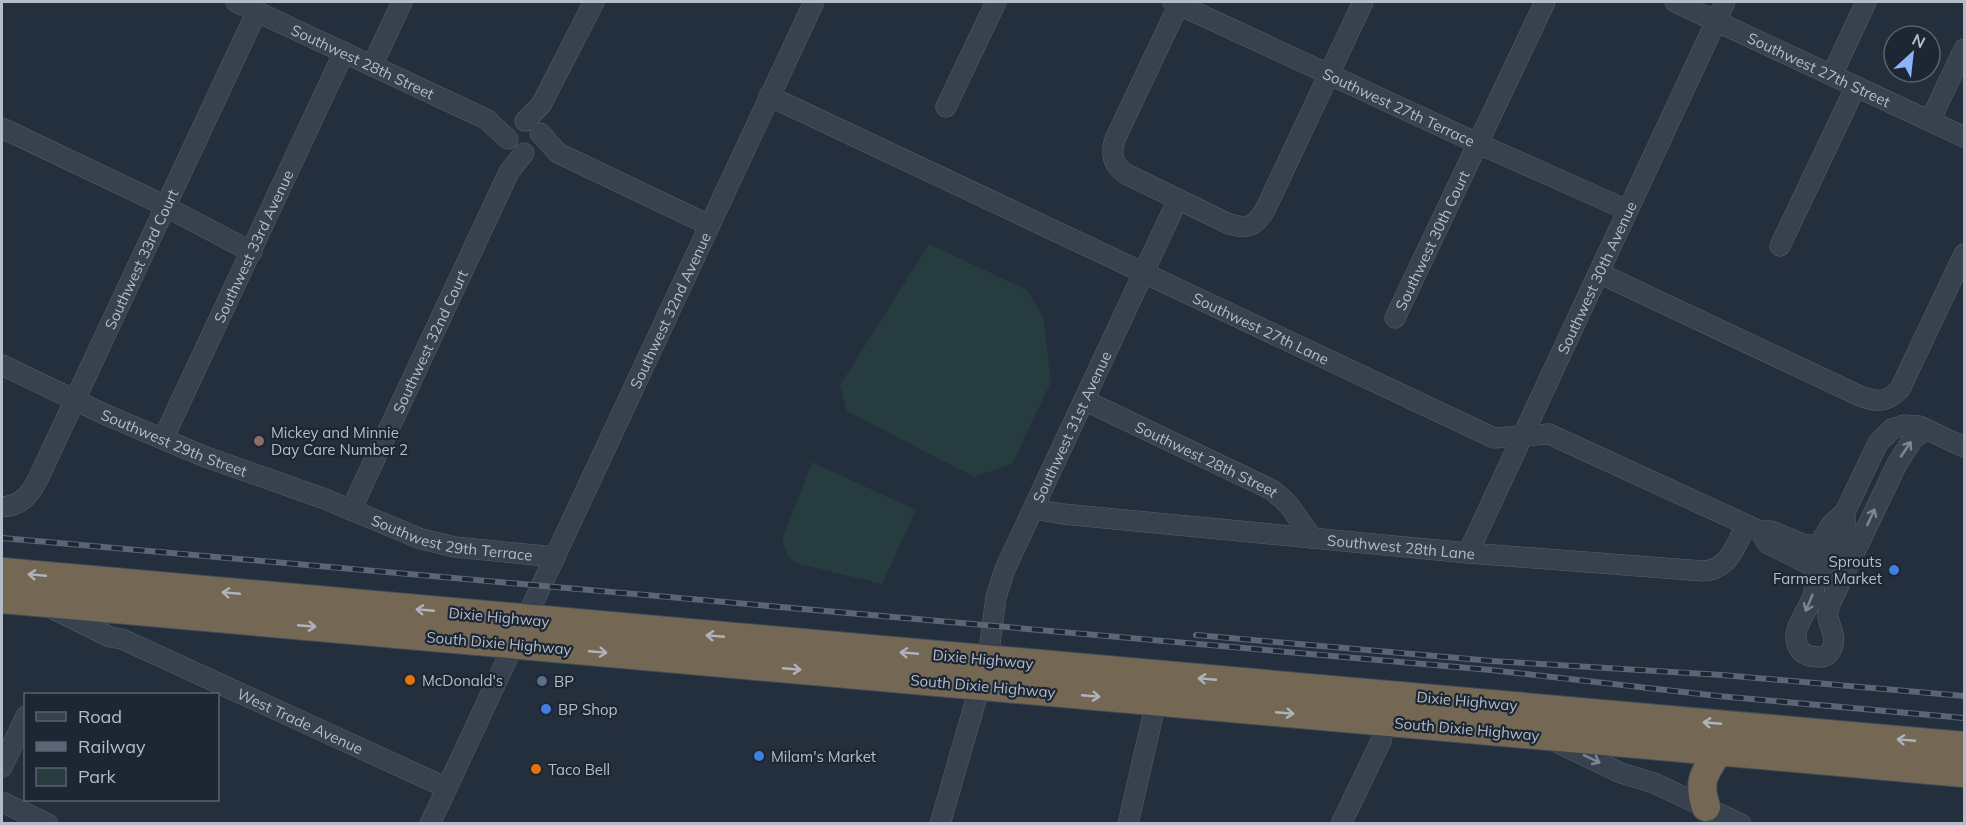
<svg xmlns="http://www.w3.org/2000/svg" width="1966" height="825" font-family="Mulish,sans-serif">
<style>
.green{fill:#263c3f}
.lines{fill:none;stroke-linecap:round;stroke-linejoin:round}
.minor-casing{stroke:#565f6c;stroke-width:21}
.highway-casing{stroke:#434c59;stroke-width:30}
.minor{stroke:#38414e;stroke-width:20}
.highway{stroke:#746855;stroke-width:28}
.rail-casing{stroke:#5a6575;stroke-width:6}
.rail{stroke:#1d2633;stroke-width:4;stroke-dasharray:11;stroke-linecap:butt}
.oneway{stroke:#7c8592}
.oneway2{stroke:#aeb4bd}
.education-dot{fill:#8d6e63;stroke:#1d2633;stroke-width:2}
.shop-dot{fill:#3f7fe0;stroke:#1d2633;stroke-width:2}
.food-dot{fill:#e8710a;stroke:#1d2633;stroke-width:2}
.service-dot{fill:#5c6f8a;stroke:#1d2633;stroke-width:2}
.labels{text-anchor:middle;dominant-baseline:central;stroke-width:4.5;stroke-linejoin:round;paint-order:stroke}
.street-label{font-size:15px;fill:#b4bcc9;stroke:#1d2633}
.poi-label{font-size:15px;fill:#b4bcc9;stroke:#1d2633;text-anchor:start}
</style>
<rect width="100%" height="100%" fill="#242f3e"/>
<path class="green" d="M 929,244 L 1027,290 L 1043,317 L 1051,382 L 1012,464 L 974,477 L 847,411 L 840,385 Z
M 812,462 L 916,510 L 882,584 L 796,563 C 787,558 785,549 782,540 Z"/>
<g class="lines">
<defs>
<g id="minor">
<path id="s1" d="M 236,2 L 488,120 L 491,124 L 508,139"/>
<path id="s2" d="M 1173,2 L 1479,144 L 1627,210"/>
<path d="M 1180,2 L 1116,137 C 1110,152 1112,164 1126,174 L 1227,223 C 1247,230 1256,227 1266,208 L 1363,2"/>
<path id="s3" d="M 1675,2 L 1964,137"/>
<path d="M 372,66 L 402,2"/>
<path d="M 1832,75 L 1866,2"/>
<path id="s4" d="M 769,96 L 1494,438 L 1549,434 L 1760,531"/>
<path d="M 946,107 L 996,2"/>
<path d="M 525,121 L 541,105 L 594,2"/>
<path d="M 1930,121 L 1964,49"/>
<path d="M 2,128 L 149,198 L 252,252"/>
<path d="M 540,133 L 558,153 L 709,225"/>
<path d="M 1780,246 L 1856,86"/>
<path d="M 1599,273 L 1860,396 C 1877,403 1888,402 1900,389 L 1964,254"/>
<path id="s5" d="M 1395,318 L 1545,2"/>
<path id="s6" d="M 2,365 L 104,414 L 203,456 L 325,499 L 421,539 L 455,547 L 555,557"/>
<path id="s7" d="M 1084,400 L 1272,490 L 1288,504 L 1312,538"/>
<path id="s8" d="M 163,439 L 344,52"/>
<path id="s9" d="M 2,507 C 20,506 29,496 37,481 L 257,11"/>
<path id="s10" d="M 1033,509 L 1063,514 L 1468,553 L 1703,571 C 1729,570 1736,545 1746,525"/>
<path id="s11" d="M 351,510 L 509,172 L 524,153"/>
<path d="M 1845,512 L 1845,530 L 1830,561 L 1823,566 L 1813,566 L 1767,543 L 1760,531 L 1771,531 L 1805,545 L 1816,545 L 1820,543 L 1831,525 L 1845,512 L 1878,443 L 1892,429 L 1904,425 L 1919,426 L 1964,447"/>
<path id="s12" d="M 1468,553 L 1725,2"/>
<path d="M 1811,554 C 1813,567 1817,583 1813,596 C 1808,612 1786,634 1801,651 C 1805,655 1812,657 1818,657 C 1824,657 1829,655 1832,648 C 1837,637 1830,628 1828,617 C 1827,613 1829,608 1830,604 L 1897,464 L 1913,439 L 1927,429"/>
<path id="s13" d="M 51,608 L 110,637 L 122,639 L 447,788"/>
<path id="s14" d="M 988,659 L 996,597 L 1005,569 L 1178,199"/>
<path d="M 1554,741 L 1621,773 L 1654,783 L 1741,824"/>
<path d="M 2,767 L 26,716"/>
<path d="M 2,802 L 48,824"/>
<path id="s15" d="M 430,824 L 814,2"/>
<path d="M 940,824 L 980,686"/>
<path d="M 1128,824 L 1156,702"/>
<path d="M 1341,824 L 1381,741 L 1388,710"/>
</g>
<path id="highway" d="M 2,572 L 1964,746
M 2,599 L 1964,773
M 1706,807 C 1697,780 1705,773 1719,750"/>
</defs>
<use href="#minor" class="minor-casing"/>
<use href="#highway" class="highway-casing"/>
<use href="#minor" class="minor"/>
<use href="#highway" class="highway"/>
<defs>
<path id="rail" d="M 2,538 L 1491,670 L 1718,696 L 1964,718
M 1196,635 L 1492,661 L 1722,675 L 1964,696"/>
</defs>
<use href="#rail" class="rail-casing"/>
<use href="#rail" class="rail"/>
</g>
<defs><path id="oneway-shaft" d="M-6 0H5M1.5-3L5.5 0L1.5 3" fill="none" stroke-width="1.6" stroke-linecap="round" stroke-linejoin="round" transform="scale(1.5)"/></defs>
<g class="oneway">
<use href="#oneway-shaft" transform="translate(1906 449) rotate(-56)"/>
<use href="#oneway-shaft" transform="translate(1871 517) rotate(-65)"/>
<use href="#oneway-shaft" transform="translate(1809 603) rotate(113)"/>
<use href="#oneway-shaft" transform="translate(1592 759) rotate(25)"/>
</g>
<g class="oneway2">
<use href="#oneway-shaft" transform="translate(37 575) rotate(-175)"/>
<use href="#oneway-shaft" transform="translate(231 593) rotate(-175)"/>
<use href="#oneway-shaft" transform="translate(425 610) rotate(-175)"/>
<use href="#oneway-shaft" transform="translate(307 626) rotate(5)"/>
<use href="#oneway-shaft" transform="translate(715 636) rotate(-175)"/>
<use href="#oneway-shaft" transform="translate(598 652) rotate(5)"/>
<use href="#oneway-shaft" transform="translate(909 653) rotate(-175)"/>
<use href="#oneway-shaft" transform="translate(792 669) rotate(5)"/>
<use href="#oneway-shaft" transform="translate(1207 679) rotate(-175)"/>
<use href="#oneway-shaft" transform="translate(1091 696) rotate(5)"/>
<use href="#oneway-shaft" transform="translate(1285 713) rotate(5)"/>
<use href="#oneway-shaft" transform="translate(1712 723) rotate(-175)"/>
<use href="#oneway-shaft" transform="translate(1906 740) rotate(-175)"/>
</g>
<circle class="education-dot" cx="259" cy="441" r="6"/>
<g class="shop-dot">
<circle cx="1894" cy="570" r="6"/>
<circle cx="546" cy="709" r="6"/>
<circle cx="759" cy="756" r="6"/>
</g>
<g class="food-dot">
<circle cx="410" cy="680" r="6"/>
<circle cx="536" cy="769" r="6"/>
</g>
<circle class="service-dot" cx="542" cy="681" r="6"/>
<g class="labels">
<g class="street-label">
<text stroke="none"><textPath href="#s1" startOffset="140">Southwest 28th Street</textPath></text>
<text stroke="none"><textPath href="#s3" startOffset="159">Southwest 27th Street</textPath></text>
<text stroke="none"><textPath href="#s2" startOffset="249">Southwest 27th Terrace</textPath></text>
<text stroke="none"><textPath href="#s5" startOffset="86">Southwest 30th Court</textPath></text>
<text stroke="none"><textPath href="#s8" startOffset="213">Southwest 33rd Avenue</textPath></text>
<text stroke="none"><textPath href="#s9" startOffset="291">Southwest 33rd Court</textPath></text>
<text stroke="none"><textPath href="#s12" startOffset="304">Southwest 30th Avenue</textPath></text>
<text stroke="none"><textPath href="#s15" startOffset="567">Southwest 32nd Avenue</textPath></text>
<text stroke="none"><textPath href="#s4" startOffset="544">Southwest 27th Lane</textPath></text>
<text stroke="none"><textPath href="#s11" startOffset="186">Southwest 32nd Court</textPath></text>
<text stroke="none"><textPath href="#s14" startOffset="249">Southwest 31st Avenue</textPath></text>
<text stroke="none"><textPath href="#s6" startOffset="189">Southwest 29th Street</textPath></text>
<text stroke="none"><textPath href="#s7" startOffset="136">Southwest 28th Street</textPath></text>
<text stroke="none"><textPath href="#s6" startOffset="484">Southwest 29th Terrace</textPath></text>
<text stroke="none"><textPath href="#s10" startOffset="370">Southwest 28th Lane</textPath></text>
<text transform="translate(499 617) rotate(5)">Dixie Highway</text>
<text transform="translate(499 643) rotate(5)">South Dixie Highway</text>
<text transform="translate(983 659) rotate(5)">Dixie Highway</text>
<text transform="translate(983 686) rotate(5)">South Dixie Highway</text>
<text transform="translate(1467 701) rotate(5)">Dixie Highway</text>
<text stroke="none"><textPath href="#s13" startOffset="274">West Trade Avenue</textPath></text>
<text transform="translate(1467 729) rotate(5)">South Dixie Highway</text>
</g>
<g class="poi-label">
<text x="271" y="432">Mickey and Minnie<tspan x="271" dy="17">Day Care Number 2</tspan></text>
<text x="1882" y="561" text-anchor="end">Sprouts<tspan x="1882" dy="17">Farmers Market</tspan></text>
<text x="422" y="680">McDonald's</text>
<text x="554" y="681">BP</text>
<text x="558" y="709">BP Shop</text>
<text x="771" y="756">Milam's Market</text>
<text x="548" y="769">Taco Bell</text>
</g>
</g>
<rect width="1966" height="825" fill="none" stroke="#b4bcc9" stroke-width="6"/>
<rect x="24" y="693" width="195" height="108" fill="#1d2633" stroke="#59626f" stroke-width="1.5"/>
<rect x="36" y="712" width="30" height="9" fill="#38414e" stroke="#59626f" stroke-width="1.5"/>
<text x="78" y="723" font-size="18" fill="#b4bcc9">Road</text>
<rect x="36" y="742" width="30" height="9" fill="#5a6575" stroke="#59626f" stroke-width="1.5"/>
<text x="78" y="753" font-size="18" fill="#b4bcc9">Railway</text>
<rect x="36" y="768" width="30" height="18" fill="#263c3f" stroke="#59626f" stroke-width="1.5"/>
<text x="78" y="783" font-size="18" fill="#b4bcc9">Park</text>
<g transform="translate(1912 54) rotate(27)"><circle r="28" fill="#1d2633" stroke="#59626f" stroke-width="1.5"/>
<path d="M0-4.5L10 22L0 15L-10 22Z" fill="#8ab4f8"/>
<text y="-9" font-size="16" font-weight="bold" text-anchor="middle" fill="#b4bcc9">N</text>
</g>
</svg>
